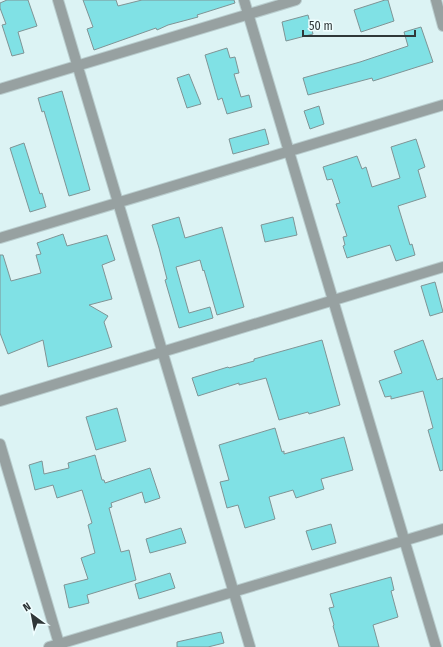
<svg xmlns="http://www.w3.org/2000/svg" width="443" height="647" font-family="'Fira Sans Condensed',sans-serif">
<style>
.building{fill:#80e1e5;stroke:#7f9495}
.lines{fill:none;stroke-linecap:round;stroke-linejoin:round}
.street-casing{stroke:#b9cdce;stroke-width:12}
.street{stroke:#97a1a1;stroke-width:10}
</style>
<rect width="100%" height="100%" fill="#dcf3f4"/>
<path class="building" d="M 7,0 L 28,0 L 37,26 L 18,32 L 24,53 L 12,56 L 2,25 L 6,24 L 0,8 L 0,3 Z
M 83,0 L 116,0 L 118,6 L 142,0 L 234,0 L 235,3 L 197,15 L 198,17 L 168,25 L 157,30 L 156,28 L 94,50 L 87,29 L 93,27 Z
M 385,0 L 388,0 L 394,21 L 361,32 L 354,10 Z
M 308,15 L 313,34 L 286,41 L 282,22 Z
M 421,27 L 433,62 L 373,81 L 372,78 L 308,95 L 303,78 L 360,62 L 408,46 L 404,32 Z
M 227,48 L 230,58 L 235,57 L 239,73 L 234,74 L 241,97 L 249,95 L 252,107 L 227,114 L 222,98 L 218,100 L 205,55 Z
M 189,74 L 201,104 L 187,108 L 177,78 Z
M 62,91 L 90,190 L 69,196 L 44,111 L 42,112 L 38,98 Z
M 319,106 L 324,124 L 310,129 L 304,111 Z
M 265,129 L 269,144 L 233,154 L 229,139 Z
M 416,139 L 425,167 L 418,170 L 426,197 L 398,206 L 410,245 L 412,244 L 415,255 L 396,261 L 390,245 L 347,258 L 343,246 L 345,245 L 343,237 L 347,236 L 336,204 L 340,203 L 332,179 L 327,180 L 323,167 L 357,156 L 362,169 L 366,167 L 372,187 L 400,178 L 391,147 Z
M 24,143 L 40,194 L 42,193 L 46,207 L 30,212 L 10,148 Z
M 179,217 L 185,238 L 222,227 L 244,307 L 217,315 L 204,270 L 203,271 L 200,260 L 176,267 L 189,313 L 210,307 L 213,318 L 179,328 L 165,280 L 167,279 L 159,248 L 152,225 Z
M 293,217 L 297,235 L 265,242 L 261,225 Z
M 63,234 L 67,246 L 107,235 L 115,260 L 102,265 L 112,299 L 89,305 L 108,316 L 104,322 L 112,347 L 48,367 L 43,340 L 8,354 L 0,333 L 0,255 L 3,255 L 11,281 L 41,273 L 36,255 L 41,254 L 37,243 Z
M 435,282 L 443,312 L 430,316 L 421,286 Z
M 322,340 L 340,405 L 309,414 L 308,412 L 279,420 L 266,378 L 239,385 L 239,383 L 198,396 L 192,378 L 228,367 L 229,368 L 254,361 L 254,359 Z
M 423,340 L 437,380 L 443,378 L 443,470 L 440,471 L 428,430 L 433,428 L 423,391 L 391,399 L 391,396 L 385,397 L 379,381 L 402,373 L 394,351 Z
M 117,408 L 126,441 L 96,450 L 86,417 Z
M 275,428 L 282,452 L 284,451 L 284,454 L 344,437 L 353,470 L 321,479 L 324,489 L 296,498 L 293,490 L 269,497 L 275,519 L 245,528 L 238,505 L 227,508 L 220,482 L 229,480 L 219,445 Z
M 95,455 L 102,480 L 104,480 L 105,483 L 150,468 L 160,498 L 145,503 L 142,492 L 111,503 L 112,507 L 109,508 L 121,552 L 129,550 L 136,580 L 87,595 L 89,603 L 69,608 L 64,585 L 88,579 L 81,558 L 95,553 L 88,525 L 92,523 L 82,490 L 57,498 L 53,485 L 35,490 L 29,465 L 42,461 L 44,474 L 69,468 L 68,463 Z
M 331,524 L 336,543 L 312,550 L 306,531 Z
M 181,528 L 186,543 L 150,553 L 146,539 Z
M 170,573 L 175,588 L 139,599 L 135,584 Z
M 391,577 L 394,590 L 391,591 L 398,617 L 373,625 L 379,647 L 339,647 L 333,626 L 334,625 L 329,608 L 334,607 L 330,594 Z
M 221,632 L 224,643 L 208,647 L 177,647 L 177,642 Z"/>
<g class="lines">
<defs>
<path id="street" d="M 58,0 L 250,647
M 244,0 L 436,647
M 436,0 L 443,26
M 0,89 L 296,0
M 0,238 L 443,105
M 0,401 L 443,267
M 0,444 L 60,647
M 49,647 L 443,529"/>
</defs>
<use href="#street" class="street-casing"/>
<use href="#street" class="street"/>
</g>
<g transform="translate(32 615) rotate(328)" stroke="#f0feff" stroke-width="3" paint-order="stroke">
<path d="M0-3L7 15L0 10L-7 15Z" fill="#2f3738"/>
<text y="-6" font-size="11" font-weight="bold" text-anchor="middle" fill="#2f3738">N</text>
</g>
<path d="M303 30v6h112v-6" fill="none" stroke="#2f3738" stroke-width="2"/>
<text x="309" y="30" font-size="12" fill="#2f3738" stroke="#f0feff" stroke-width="3" paint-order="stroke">50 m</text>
</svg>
